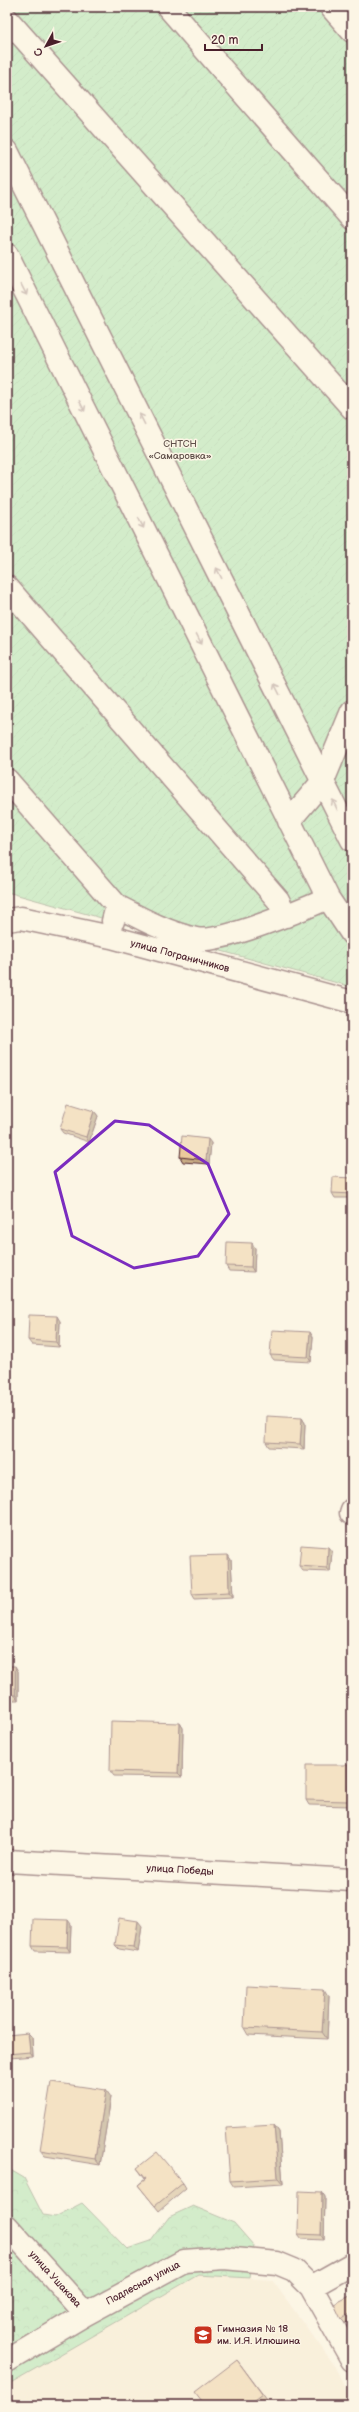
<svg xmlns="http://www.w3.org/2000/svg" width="359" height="2412" font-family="'Balsamiq Sans',sans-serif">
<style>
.built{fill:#f7e8cf}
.forest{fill:url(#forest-crowns);stroke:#76806a}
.garden{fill:url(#garden-furrows);stroke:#76806a}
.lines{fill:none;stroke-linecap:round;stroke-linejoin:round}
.minor-casing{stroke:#4a1f2b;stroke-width:25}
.minor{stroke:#fcf5e5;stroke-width:22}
.wall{fill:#caad86;stroke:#4a1f2b}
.shaded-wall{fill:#a48d6d;stroke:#4a1f2b}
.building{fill:#ebc99c;stroke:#4a1f2b}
.oneway{stroke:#a38a88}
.marked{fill:none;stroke:#7b2cbf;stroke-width:3;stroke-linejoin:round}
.labels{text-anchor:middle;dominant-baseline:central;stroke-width:3;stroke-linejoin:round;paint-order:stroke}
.park-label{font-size:10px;fill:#60504a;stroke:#fcf5e5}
.street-label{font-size:10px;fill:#4a1f2b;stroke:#fcf5e5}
.poi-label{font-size:10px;fill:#4a1f2b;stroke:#fcf5e5;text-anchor:start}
</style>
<defs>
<pattern id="forest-crowns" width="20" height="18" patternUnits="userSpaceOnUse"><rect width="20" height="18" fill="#a2e1a9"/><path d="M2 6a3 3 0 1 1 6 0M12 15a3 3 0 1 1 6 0" fill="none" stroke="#8dc192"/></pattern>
<pattern id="garden-furrows" width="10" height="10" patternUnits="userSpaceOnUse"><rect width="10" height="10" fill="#a2e1a9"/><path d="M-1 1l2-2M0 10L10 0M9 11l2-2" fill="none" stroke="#8dc192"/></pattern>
</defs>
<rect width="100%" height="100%" fill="#fcf5e5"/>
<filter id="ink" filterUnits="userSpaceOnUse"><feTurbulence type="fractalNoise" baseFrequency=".025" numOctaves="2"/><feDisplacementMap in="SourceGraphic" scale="8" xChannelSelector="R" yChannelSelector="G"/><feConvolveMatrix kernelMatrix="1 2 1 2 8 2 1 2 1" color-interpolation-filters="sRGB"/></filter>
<g filter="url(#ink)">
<path class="built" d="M 198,2275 L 272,2280 L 335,2366 L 352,2405 L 7,2405 L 7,2385 Z"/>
<path class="forest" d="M 7,2168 L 24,2178 L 43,2215 L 55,2217 L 82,2203 L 127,2249 L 151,2241 L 169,2217 L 193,2206 L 234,2223 L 254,2246 L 250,2278 L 198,2275 L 7,2385 Z"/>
<path class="garden" d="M 7,7 L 352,7 L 352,987 L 7,892 Z"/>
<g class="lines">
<defs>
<path id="minor" d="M 168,7 L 352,218
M 331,7 L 352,31
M 7,19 L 352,408
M 7,151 L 352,840
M 7,255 L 328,898 L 352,934
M 7,587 L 278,900 L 286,916
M 7,780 L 117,906 L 113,921
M 289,821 L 323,781 L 352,711
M 117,906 C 142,919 168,933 196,939 C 220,944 303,909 328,898
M 7,920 L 21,918 L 111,937 L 352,1002
M 351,1513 L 352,1510
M 7,1861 L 352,1880
M 7,2226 L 86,2314
M 311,2287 L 352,2360
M 7,2361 L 86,2314 L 184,2261 L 224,2258 L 277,2263 L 294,2270 L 311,2287 L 352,2264"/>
</defs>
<use href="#minor" class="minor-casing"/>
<use href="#minor" class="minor"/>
</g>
<path class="wall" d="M 94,1111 L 98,1116 L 89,1142 L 63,1133 L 60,1129 Z
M 211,1143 L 209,1164 L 183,1162 L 180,1157 Z
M 352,1178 L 352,1198 L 335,1198 L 332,1193 Z
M 255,1248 L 254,1272 L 229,1271 L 226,1266 Z
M 60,1321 L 59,1347 L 32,1345 L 28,1340 Z
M 313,1337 L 311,1362 L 274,1360 L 270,1355 Z
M 302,1418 L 305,1423 L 304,1449 L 269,1447 L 266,1442 Z
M 332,1552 L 330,1572 L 303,1571 L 299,1566 Z
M 228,1555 L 231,1560 L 233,1597 L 195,1599 L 192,1594 Z
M 7,1666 L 18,1671 L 18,1700 L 7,1700 Z
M 180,1723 L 183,1728 L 182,1777 L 114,1776 L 110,1771 Z
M 351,1769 L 351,1806 L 309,1805 L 306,1800 Z
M 71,1924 L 70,1952 L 35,1951 L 32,1946 Z
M 142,1926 L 138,1952 L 119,1949 L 115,1945 Z
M 329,1996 L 327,2039 L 248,2035 L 244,2028 Z
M 7,2035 L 32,2037 L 33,2056 L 10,2058 L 7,2054 Z
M 111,2097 L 100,2165 L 45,2156 L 40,2150 Z
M 274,2125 L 279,2132 L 283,2184 L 234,2187 L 230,2181 Z
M 137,2168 L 183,2183 L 186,2188 L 159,2211 L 138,2185 L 145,2179 Z
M 322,2192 L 325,2197 L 324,2240 L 302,2239 L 298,2234 Z
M 352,2295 L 352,2320 L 345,2323 L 341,2319 Z
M 237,2360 L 267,2400 L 260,2405 L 205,2405 Z"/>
<path class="shaded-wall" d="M 94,1111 L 98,1116 L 89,1142 L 86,1137 Z
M 208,1139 L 211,1143 L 209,1164 L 206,1160 Z
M 252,1243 L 255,1248 L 254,1272 L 251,1267 Z
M 57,1316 L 60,1321 L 59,1347 L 56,1342 Z
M 310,1332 L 313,1337 L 311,1362 L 308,1357 Z
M 302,1418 L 305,1423 L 304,1449 L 300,1444 Z
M 328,1547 L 332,1552 L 330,1572 L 327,1568 Z
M 228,1555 L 231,1560 L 233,1597 L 229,1592 Z
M 15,1666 L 18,1671 L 18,1700 L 15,1695 Z
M 180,1723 L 183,1728 L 182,1777 L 178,1773 Z
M 348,1765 L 351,1769 L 351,1806 L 348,1801 Z
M 68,1920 L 71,1924 L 70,1952 L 67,1947 Z
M 138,1921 L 142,1926 L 138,1952 L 134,1947 Z
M 325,1989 L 329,1996 L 327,2039 L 322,2032 Z
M 28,2033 L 32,2037 L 33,2056 L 30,2052 Z
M 106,2090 L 111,2097 L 100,2165 L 95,2159 Z
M 274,2125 L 279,2132 L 283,2184 L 278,2178 Z
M 322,2192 L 325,2197 L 324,2240 L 321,2235 Z"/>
<path class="building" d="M 68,1103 L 94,1111 L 86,1137 L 60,1129 Z
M 182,1136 L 208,1139 L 206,1160 L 180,1157 Z
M 333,1177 L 352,1178 L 352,1194 L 332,1193 Z
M 227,1242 L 252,1243 L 251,1267 L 226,1266 Z
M 29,1315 L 57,1316 L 56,1342 L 28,1340 Z
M 272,1330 L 310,1332 L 308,1357 L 270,1355 Z
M 267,1416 L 302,1418 L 300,1444 L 266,1442 Z
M 301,1545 L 328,1547 L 327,1568 L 299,1566 Z
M 228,1555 L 229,1592 L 192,1594 L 190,1556 Z
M 7,1666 L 15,1666 L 15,1695 L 7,1695 Z
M 111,1721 L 180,1723 L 178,1773 L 110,1771 Z
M 306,1765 L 348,1765 L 348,1801 L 306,1800 Z
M 119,1918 L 138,1921 L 134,1947 L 115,1945 Z
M 33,1919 L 68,1920 L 67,1947 L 32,1946 Z
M 246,1985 L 325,1989 L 322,2032 L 244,2028 Z
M 28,2033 L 30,2052 L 7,2054 L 7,2035 Z
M 51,2082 L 106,2090 L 95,2159 L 40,2150 Z
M 274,2125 L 278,2178 L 230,2181 L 226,2128 Z
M 157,2152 L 183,2183 L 155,2206 L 138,2185 L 146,2179 L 137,2168 Z
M 299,2191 L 322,2192 L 321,2235 L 298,2234 Z
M 352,2295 L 352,2313 L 341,2319 L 334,2304 Z
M 237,2360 L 262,2394 L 247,2405 L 205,2405 L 195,2392 Z"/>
<defs><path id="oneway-shaft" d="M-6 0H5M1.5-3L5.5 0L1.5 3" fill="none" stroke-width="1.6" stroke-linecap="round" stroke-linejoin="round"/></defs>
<g class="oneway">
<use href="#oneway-shaft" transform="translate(24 290) rotate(63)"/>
<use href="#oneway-shaft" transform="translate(82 406) rotate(63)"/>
<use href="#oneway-shaft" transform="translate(142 419) rotate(-117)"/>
<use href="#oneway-shaft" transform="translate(141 523) rotate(63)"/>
<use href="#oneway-shaft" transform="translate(219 573) rotate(-117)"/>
<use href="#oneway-shaft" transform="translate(199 639) rotate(63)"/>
<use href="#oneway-shaft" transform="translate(277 689) rotate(-117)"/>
<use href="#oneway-shaft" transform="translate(335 805) rotate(-116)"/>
</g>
</g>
<path d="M0 0H359V2412H0ZM 115,1121 L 149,1125 L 208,1164 L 229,1214 L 198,1256 L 134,1268 L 72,1236 L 55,1172 Z" fill="#fcf5e5" fill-opacity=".55" fill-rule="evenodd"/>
<path class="marked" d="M 115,1121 L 149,1125 L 208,1164 L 229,1214 L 198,1256 L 134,1268 L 72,1236 L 55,1172 Z"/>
<defs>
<symbol id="school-square" viewBox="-11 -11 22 22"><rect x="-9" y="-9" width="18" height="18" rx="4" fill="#c8321e" stroke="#fcf5e5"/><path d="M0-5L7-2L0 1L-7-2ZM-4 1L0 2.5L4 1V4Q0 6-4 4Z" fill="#fff"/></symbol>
</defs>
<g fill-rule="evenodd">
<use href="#school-square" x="192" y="2324" width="22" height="22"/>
</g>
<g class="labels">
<g class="park-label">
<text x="180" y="444">СНТСН<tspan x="180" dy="12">«Самаровка»</tspan></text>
</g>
<g class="street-label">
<text transform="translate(180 956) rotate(15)">улица Пограничников</text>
<text transform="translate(180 1870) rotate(3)">улица Победы</text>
<text transform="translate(55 2279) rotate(48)">улица Ушакова</text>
<text transform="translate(143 2283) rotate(-28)">Подлесная улица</text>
</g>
<g class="poi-label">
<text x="217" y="2329">Гимназия № 18<tspan x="217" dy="12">им. И.Я. Илюшина</tspan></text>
</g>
</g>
<rect width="359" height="2412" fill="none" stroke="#fcf5e5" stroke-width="24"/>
<rect x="12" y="12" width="335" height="2388" fill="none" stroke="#4a1f2b" stroke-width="1.5" filter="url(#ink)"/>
<g transform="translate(46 46) rotate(230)" stroke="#fcf5e5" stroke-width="3" paint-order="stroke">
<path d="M0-3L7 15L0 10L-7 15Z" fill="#4a1f2b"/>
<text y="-6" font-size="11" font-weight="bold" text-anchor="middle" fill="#4a1f2b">С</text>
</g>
<path d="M205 44v6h57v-6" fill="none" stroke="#4a1f2b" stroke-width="2"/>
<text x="211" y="44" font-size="12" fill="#4a1f2b" stroke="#fcf5e5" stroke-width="3" paint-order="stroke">20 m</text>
</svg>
